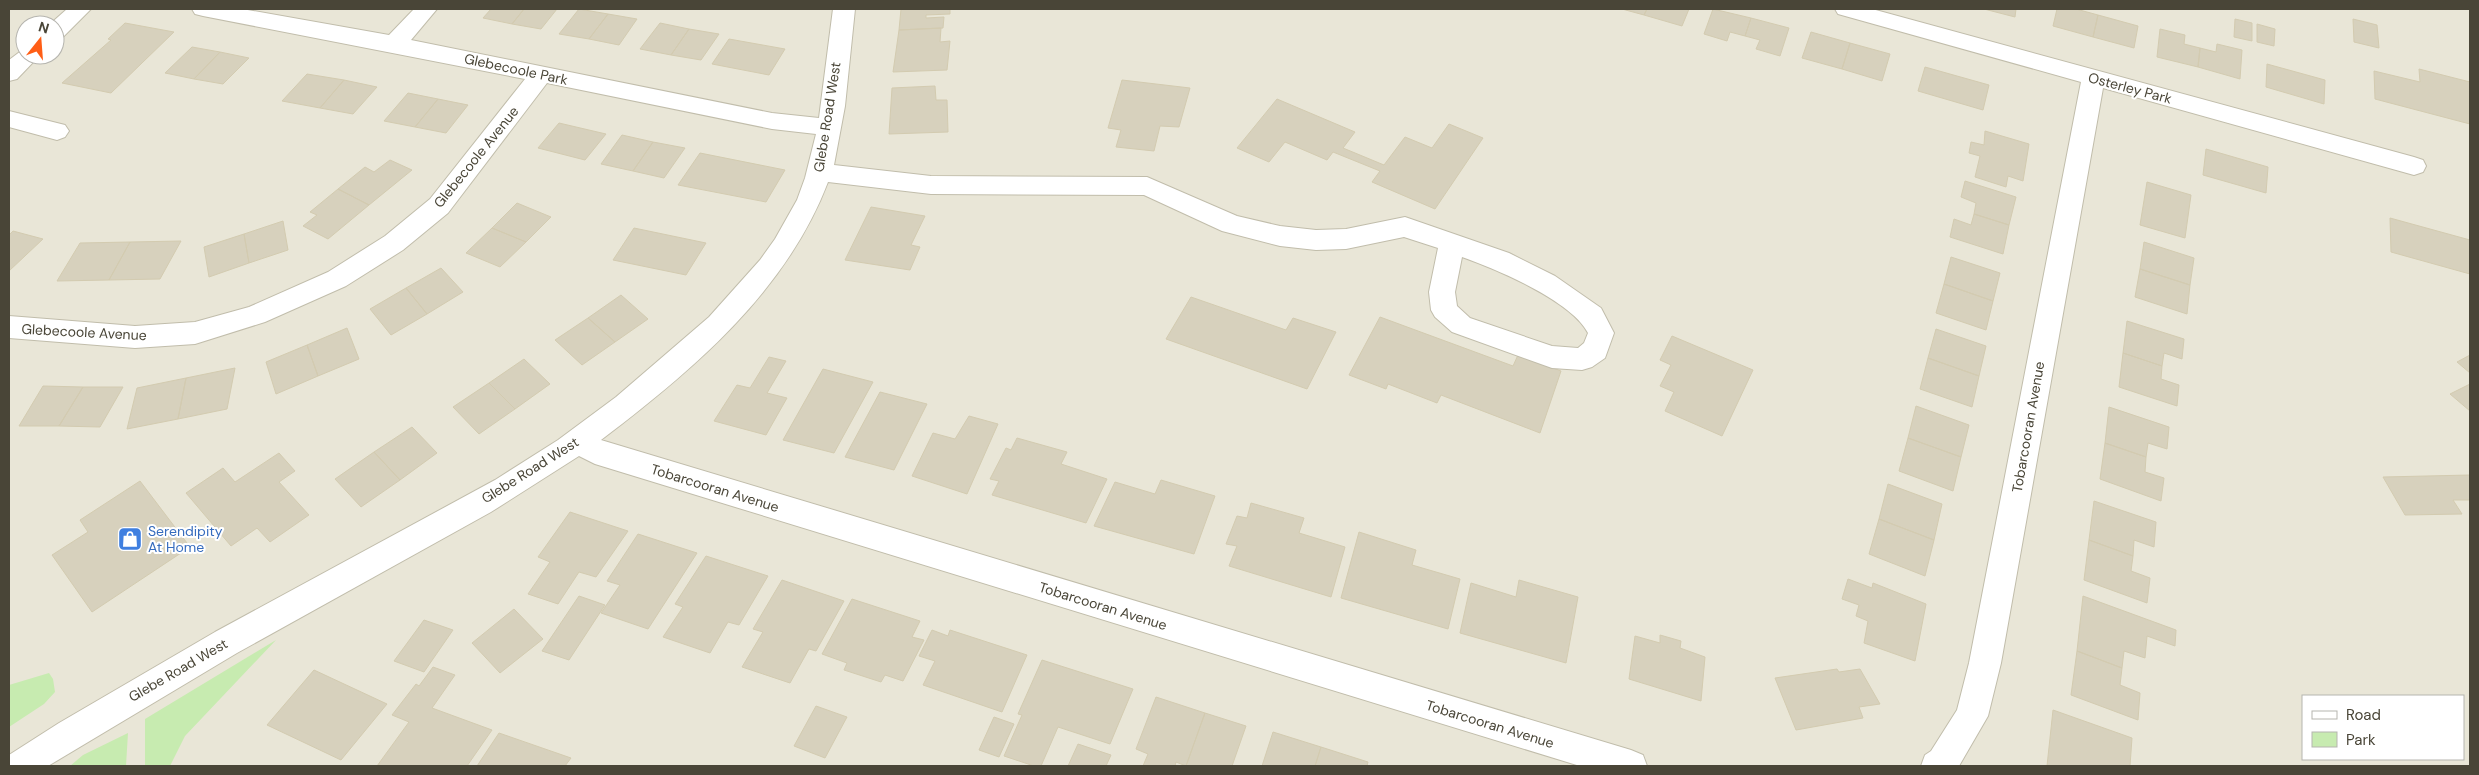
<svg xmlns="http://www.w3.org/2000/svg" width="2479" height="775" font-family="'DM Sans',sans-serif">
<style>
.residential{fill:#e9e6d7;fill-rule:evenodd}
.green{fill:#c7ebb0}
.building{fill:#d7d1bd;stroke:#d3cbb0}
.lines{fill:none;stroke-linecap:round;stroke-linejoin:round}
.minor-casing{stroke:#c1bdab;stroke-width:2}
.minor{fill:#fff;fill-rule:evenodd}
.labels{text-anchor:middle;dominant-baseline:central;stroke-width:4;stroke-linejoin:round;paint-order:stroke}
.street-label{font-size:14px;fill:#494537;stroke:#fff}
.shop-label{font-size:14px;fill:#366cbe;stroke:#fff;text-anchor:start}
</style>
<rect width="100%" height="100%" fill="#f5f3e9"/>
<path class="residential" d="M 9,9 L 2470,9 L 2470,766 L 9,766 ZM 25,25 L 55,25 L 55,55 L 25,55 ZM 2303,696 L 2463,696 L 2463,759 L 2303,759 Z"/>
<path class="green" d="M 276,640 L 185,736 L 170,766 L 145,766 L 145,719 Z
M 49,673 L 53,679 L 55,692 L 44,704 L 9,727 L 9,685 Z
M 128,733 L 126,766 L 70,766 L 83,755 Z"/>
<path class="building" d="M 491,9 L 524,9 L 512,24 L 483,18 Z
M 524,9 L 557,9 L 541,29 L 512,24 Z
M 579,9 L 608,14 L 589,39 L 559,34 Z
M 901,9 L 950,9 L 950,14 L 926,15 L 926,18 L 944,17 L 943,28 L 899,30 Z
M 1622,9 L 1647,9 L 1644,15 Z
M 1647,9 L 1689,9 L 1682,26 L 1644,15 Z
M 1713,9 L 1751,18 L 1745,36 L 1730,32 L 1727,41 L 1704,34 Z
M 1984,9 L 2016,9 L 2015,17 Z
M 2057,9 L 2076,9 L 2098,15 L 2093,37 L 2053,26 Z
M 608,14 L 637,19 L 619,45 L 589,39 Z
M 2098,15 L 2138,26 L 2134,48 L 2093,37 Z
M 1751,18 L 1789,28 L 1780,56 L 1756,49 L 1760,40 L 1745,36 Z
M 2235,19 L 2252,23 L 2252,41 L 2234,37 Z
M 2353,19 L 2377,25 L 2379,48 L 2354,42 Z
M 125,23 L 174,32 L 111,93 L 62,83 L 111,40 L 108,39 Z
M 660,23 L 689,29 L 671,55 L 640,49 Z
M 2257,24 L 2275,29 L 2274,46 L 2257,42 Z
M 941,28 L 940,42 L 950,41 L 947,70 L 893,72 L 899,30 Z
M 689,29 L 719,34 L 701,60 L 671,55 Z
M 2160,29 L 2185,35 L 2184,44 L 2200,48 L 2198,67 L 2157,57 Z
M 1811,32 L 1850,43 L 1842,69 L 1802,58 Z
M 729,39 L 785,49 L 769,75 L 712,64 Z
M 1850,43 L 1890,54 L 1882,81 L 1842,69 Z
M 2217,44 L 2242,50 L 2240,79 L 2198,67 L 2200,48 L 2216,52 Z
M 192,47 L 220,52 L 194,79 L 165,73 Z
M 220,52 L 249,58 L 223,84 L 194,79 Z
M 2267,64 L 2325,80 L 2324,104 L 2266,87 Z
M 1925,67 L 1989,85 L 1983,110 L 1918,91 Z
M 2419,69 L 2470,82 L 2470,124 L 2375,99 L 2374,71 L 2420,82 Z
M 307,74 L 344,80 L 320,108 L 282,101 Z
M 344,80 L 377,87 L 353,114 L 320,108 Z
M 1122,80 L 1190,88 L 1179,127 L 1160,126 L 1154,151 L 1116,147 L 1121,130 L 1108,128 Z
M 935,86 L 936,100 L 947,100 L 948,132 L 889,134 L 892,88 Z
M 408,93 L 438,99 L 415,127 L 384,121 Z
M 438,99 L 468,105 L 446,133 L 415,127 Z
M 1277,99 L 1355,132 L 1343,148 L 1384,165 L 1405,137 L 1432,148 L 1449,124 L 1483,138 L 1435,209 L 1372,182 L 1380,171 L 1333,152 L 1327,160 L 1285,142 L 1269,162 L 1237,148 Z
M 559,123 L 606,134 L 585,160 L 538,148 Z
M 1985,131 L 2029,144 L 2023,181 L 2008,176 L 2006,187 L 1975,177 L 1980,156 L 1969,153 L 1971,142 L 1984,145 Z
M 622,135 L 653,142 L 633,171 L 601,164 Z
M 653,142 L 685,148 L 664,178 L 633,171 Z
M 2206,149 L 2268,167 L 2266,193 L 2203,175 Z
M 700,153 L 785,170 L 766,202 L 678,185 Z
M 390,160 L 412,170 L 369,205 L 338,189 L 365,167 L 374,172 Z
M 1965,181 L 2016,197 L 2009,225 L 1974,214 L 1976,203 L 1961,197 Z
M 2147,182 L 2191,195 L 2185,238 L 2140,225 Z
M 338,189 L 369,205 L 328,239 L 303,226 L 317,215 L 310,212 Z
M 517,203 L 551,217 L 526,242 L 492,228 Z
M 871,207 L 925,216 L 911,245 L 920,247 L 910,270 L 845,260 Z
M 1974,214 L 2009,225 L 2003,254 L 1950,237 L 1954,219 L 1971,225 Z
M 2390,218 L 2470,240 L 2470,274 L 2391,252 Z
M 283,221 L 288,250 L 249,263 L 244,234 Z
M 492,228 L 526,242 L 500,267 L 466,253 Z
M 634,228 L 706,243 L 686,275 L 613,260 Z
M 13,231 L 43,239 L 9,271 L 9,235 Z
M 244,234 L 249,263 L 209,277 L 204,247 Z
M 181,241 L 160,279 L 109,280 L 130,242 Z
M 130,242 L 109,280 L 57,281 L 80,243 Z
M 2144,242 L 2194,258 L 2190,285 L 2140,269 Z
M 1951,257 L 2000,273 L 1993,301 L 1944,284 Z
M 441,268 L 463,292 L 427,314 L 406,288 Z
M 2140,269 L 2190,285 L 2187,314 L 2135,297 Z
M 1944,284 L 1993,301 L 1986,330 L 1936,313 Z
M 406,288 L 427,314 L 391,335 L 370,309 Z
M 621,295 L 648,319 L 615,342 L 588,318 Z
M 1191,297 L 1286,330 L 1293,318 L 1336,332 L 1307,389 L 1166,339 Z
M 1380,317 L 1513,366 L 1518,355 L 1561,371 L 1540,433 L 1441,395 L 1437,403 L 1388,384 L 1386,389 L 1349,375 Z
M 588,318 L 615,342 L 582,365 L 555,340 Z
M 2127,321 L 2184,339 L 2182,359 L 2164,353 L 2162,366 L 2123,353 Z
M 347,328 L 359,359 L 318,376 L 307,345 Z
M 1936,329 L 1986,346 L 1979,376 L 1928,358 Z
M 1672,336 L 1753,370 L 1722,436 L 1665,411 L 1674,392 L 1660,386 L 1671,365 L 1660,360 Z
M 307,345 L 318,376 L 276,394 L 266,362 Z
M 2123,353 L 2162,366 L 2161,379 L 2179,385 L 2177,406 L 2119,387 Z
M 2470,355 L 2470,373 L 2457,362 Z
M 769,357 L 786,361 L 767,393 L 787,398 L 766,435 L 714,421 L 737,385 L 750,388 Z
M 1928,358 L 1979,376 L 1972,407 L 1920,389 Z
M 524,359 L 550,384 L 515,409 L 489,383 Z
M 235,368 L 227,409 L 178,419 L 186,378 Z
M 823,369 L 873,382 L 834,453 L 783,440 Z
M 186,378 L 178,419 L 127,429 L 137,388 Z
M 489,383 L 515,409 L 479,434 L 453,407 Z
M 2470,384 L 2470,411 L 2450,394 Z
M 43,386 L 83,387 L 59,426 L 19,426 Z
M 83,387 L 123,387 L 100,427 L 59,426 Z
M 880,392 L 927,404 L 894,470 L 845,457 Z
M 1916,406 L 1969,425 L 1961,457 L 1908,438 Z
M 2109,407 L 2169,427 L 2167,449 L 2148,443 L 2146,457 L 2105,443 Z
M 969,416 L 998,424 L 967,494 L 912,476 L 933,433 L 955,439 Z
M 412,427 L 437,453 L 400,480 L 374,452 Z
M 1017,438 L 1067,452 L 1061,464 L 1107,479 L 1086,523 L 992,495 L 999,481 L 990,479 L 1006,448 L 1011,450 Z
M 1908,438 L 1961,457 L 1953,491 L 1899,471 Z
M 2105,443 L 2146,457 L 2145,472 L 2164,478 L 2161,501 L 2100,479 Z
M 374,452 L 400,480 L 361,507 L 335,479 Z
M 279,453 L 295,471 L 279,482 L 309,515 L 270,542 L 257,528 L 231,546 L 186,493 L 223,468 L 235,482 Z
M 2470,475 L 2470,500 L 2453,500 L 2462,514 L 2405,515 L 2383,477 Z
M 1161,480 L 1215,496 L 1194,554 L 1094,526 L 1115,482 L 1155,494 Z
M 140,481 L 190,547 L 92,612 L 52,555 L 88,532 L 80,520 Z
M 1888,484 L 1942,504 L 1934,540 L 1879,519 Z
M 2094,501 L 2156,522 L 2154,547 L 2134,540 L 2133,556 L 2089,540 Z
M 1251,503 L 1304,518 L 1299,533 L 1345,547 L 1331,597 L 1229,566 L 1237,546 L 1226,544 L 1237,516 L 1247,518 Z
M 570,512 L 628,531 L 596,577 L 579,572 L 558,604 L 528,594 L 550,562 L 538,557 Z
M 1879,519 L 1934,540 L 1925,576 L 1869,554 Z
M 1359,532 L 1416,550 L 1412,565 L 1460,579 L 1448,629 L 1341,598 Z
M 638,534 L 697,553 L 648,629 L 601,613 L 620,585 L 607,581 Z
M 2089,540 L 2133,556 L 2131,571 L 2150,578 L 2147,603 L 2084,580 Z
M 706,556 L 768,576 L 739,625 L 728,622 L 710,653 L 663,637 L 683,607 L 675,604 Z
M 1848,579 L 1872,588 L 1873,583 L 1926,604 L 1915,661 L 1864,643 L 1868,621 L 1856,616 L 1859,605 L 1842,599 Z
M 782,580 L 844,601 L 816,651 L 809,649 L 790,683 L 742,667 L 763,632 L 753,629 Z
M 1519,580 L 1578,597 L 1566,663 L 1460,633 L 1471,583 L 1516,597 Z
M 579,596 L 605,605 L 569,660 L 542,651 Z
M 2083,596 L 2176,630 L 2175,646 L 2147,636 L 2145,658 L 2124,651 L 2122,668 L 2077,651 Z
M 852,599 L 920,621 L 912,637 L 924,640 L 903,681 L 885,675 L 881,682 L 844,670 L 847,663 L 822,654 Z
M 514,609 L 543,639 L 500,673 L 472,643 Z
M 424,620 L 453,630 L 424,672 L 394,661 Z
M 932,630 L 948,636 L 950,630 L 1027,655 L 1002,712 L 923,685 L 935,661 L 919,656 Z
M 1660,635 L 1681,641 L 1680,648 L 1705,657 L 1701,701 L 1629,679 L 1635,636 L 1660,643 Z
M 2077,651 L 2122,668 L 2120,685 L 2140,693 L 2138,720 L 2071,695 Z
M 1042,660 L 1133,689 L 1110,744 L 1058,727 L 1041,766 L 1034,766 L 1004,756 L 1022,715 L 1018,714 Z
M 433,667 L 455,675 L 432,708 L 492,730 L 467,766 L 377,766 L 409,722 L 392,715 L 416,684 L 419,686 Z
M 1837,669 L 1839,672 L 1860,669 L 1880,704 L 1859,707 L 1863,718 L 1796,730 L 1775,678 Z
M 314,670 L 387,704 L 341,760 L 267,725 Z
M 1156,697 L 1205,713 L 1186,766 L 1176,762 L 1175,766 L 1143,766 L 1148,754 L 1136,749 Z
M 816,706 L 847,717 L 825,758 L 794,746 Z
M 2053,710 L 2132,738 L 2130,766 L 2047,766 Z
M 1205,713 L 1246,726 L 1232,766 L 1186,766 Z
M 994,717 L 1014,724 L 999,757 L 979,750 Z
M 1273,732 L 1321,747 L 1315,766 L 1262,766 Z
M 499,733 L 571,758 L 565,766 L 477,766 Z
M 1078,744 L 1111,755 L 1106,766 L 1068,766 Z
M 1321,747 L 1368,762 L 1367,766 L 1315,766 Z"/>
<g class="lines">
<defs>
<path id="minor" d="M 67,9 L 91,9 L 63,37 L 55,40 L 55,25 L 49,25 Z
M 192,9 L 242,9 L 389,35 L 414,9 L 437,9 L 411,40 L 772,113 L 819,118 L 833,9 L 855,9 L 845,106 L 834,165 L 931,176 L 1147,177 L 1237,216 L 1280,226 L 1316,230 L 1346,229 L 1405,217 L 1509,253 L 1555,276 L 1601,308 L 1614,333 L 1605,358 L 1592,367 L 1582,370 L 1552,368 L 1452,332 L 1435,317 L 1431,310 L 1429,292 L 1438,248 L 1404,237 L 1346,249 L 1316,250 L 1280,246 L 1222,231 L 1144,195 L 931,194 L 828,182 C 786,292 692,371 601,440 L 1631,750 L 1643,755 L 1647,766 L 1580,766 L 595,464 L 579,456 L 491,512 L 237,653 L 48,766 L 9,766 L 9,755 L 59,723 L 215,632 L 495,480 L 558,440 L 616,397 L 709,317 L 760,260 L 775,239 L 797,200 L 805,178 L 816,134 L 772,129 L 547,83 L 448,213 L 403,250 L 346,286 L 265,322 L 195,344 L 135,348 L 9,338 L 9,316 L 135,326 L 195,322 L 249,307 L 328,272 L 385,236 L 430,199 L 525,79 L 203,16 L 195,14 ZM 1462,257 C 1496,269 1572,301 1588,333 L 1584,343 L 1578,348 L 1552,346 L 1470,318 L 1457,306 L 1455,292 Z
M 1835,9 L 1872,9 L 2414,157 L 2423,160 L 2426,166 L 2423,172 L 2414,175 L 2103,88 L 2001,663 L 1988,716 L 1959,766 L 1921,766 L 1925,755 L 1931,751 L 1957,710 L 1969,663 L 2081,82 L 1838,14 Z
M 25,48 L 25,55 L 40,55 L 17,79 L 9,81 L 9,60 Z
M 9,111 L 65,125 L 69,131 L 65,137 L 57,140 L 9,127 Z"/>
</defs>
<use href="#minor" class="minor-casing"/>
<use href="#minor" class="minor"/>
</g>
<defs>
<symbol id="shop-square" viewBox="-11 -11 22 22"><rect x="-9" y="-9" width="18" height="18" rx="4" fill="#3f7fe0" stroke="#fff"/><path d="M-5-2.5h2.3a2.7 3.5 0 0 1 5.4 0H5L5.5 6h-11ZM-1.5-2.5h3a1.5 2.3 0 0 0-3 0Z" fill="#fff"/></symbol>
</defs>
<g fill-rule="evenodd">
<use href="#shop-square" x="116" y="525" width="28" height="28"/>
</g>
<g class="labels">
<g class="street-label">
<text transform="translate(516 69) rotate(12)">Glebecoole Park</text>
<text transform="translate(2130 88) rotate(15)">Osterley Park</text>
<text transform="translate(827 117) rotate(-81)">Glebe Road West</text>
<text transform="translate(476 157) rotate(-51)">Glebecoole Avenue</text>
<text transform="translate(84 332) rotate(3)">Glebecoole Avenue</text>
<text transform="translate(2028 427) rotate(-80)">Tobarcooran Avenue</text>
<text transform="translate(530 470) rotate(-32)">Glebe Road West</text>
<text transform="translate(715 488) rotate(17)">Tobarcooran Avenue</text>
<text transform="translate(1103 606) rotate(17)">Tobarcooran Avenue</text>
<text transform="translate(178 670) rotate(-30)">Glebe Road West</text>
<text transform="translate(1490 724) rotate(17)">Tobarcooran Avenue</text>
</g>
<g class="shop-label">
<text x="148" y="531">Serendipity<tspan x="148" dy="16">At Home</tspan></text>
</g>
</g>
<rect width="2479" height="775" fill="none" stroke="#494537" stroke-width="20"/>
<rect x="2302" y="695" width="162" height="65" fill="#ffffff" stroke="#b6b5af"/>
<rect x="2312" y="711" width="25" height="8" fill="#ffffff" stroke="#b6b5af"/>
<text x="2346" y="720" font-size="15" fill="#494537">Road</text>
<rect x="2312" y="732" width="25" height="15" fill="#c7ebb0" stroke="#b6b5af"/>
<text x="2346" y="745" font-size="15" fill="#494537">Park</text>
<g transform="translate(40 40) rotate(17)"><circle r="24" fill="#ffffff" stroke="#b6b5af"/>
<path d="M0-4L9 19L0 12L-9 19Z" fill="#ff5e16"/>
<text y="-8" font-size="14" font-weight="bold" text-anchor="middle" fill="#494537">N</text>
</g>
</svg>
